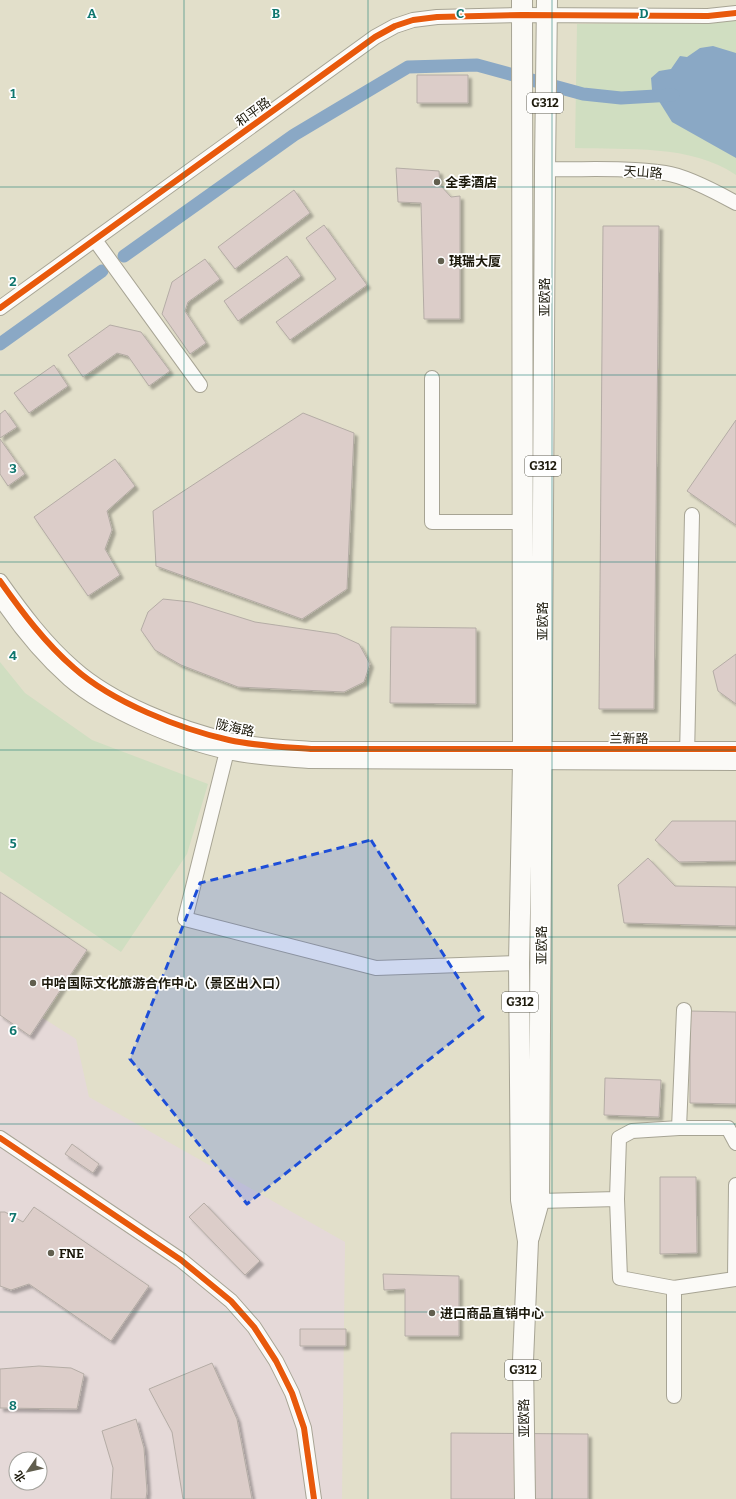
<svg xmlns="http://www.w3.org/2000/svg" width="736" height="1499" font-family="Bitter,'Noto Sans SC',serif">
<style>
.commercial{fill:#e5d9d8;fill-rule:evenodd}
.green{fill:#d0dec1}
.water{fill:#8aa8c5}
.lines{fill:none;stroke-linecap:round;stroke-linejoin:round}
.canal{stroke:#8aa8c5;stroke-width:13}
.building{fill:#dccdc9;stroke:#b4aca5;filter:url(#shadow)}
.minor-casing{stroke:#a7a494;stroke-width:16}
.highway-casing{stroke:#a7a494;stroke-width:22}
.minor{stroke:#fbfaf7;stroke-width:14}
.highway{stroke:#fbfaf7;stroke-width:20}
.cycleway-casing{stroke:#fff;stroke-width:8}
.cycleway{stroke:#e8590c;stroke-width:6}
.marked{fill:#1d4ed8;fill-opacity:0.2;stroke:#1d4ed8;stroke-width:3;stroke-dasharray:8 5;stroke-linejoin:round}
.grid{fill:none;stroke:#0f766e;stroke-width:1;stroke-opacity:0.55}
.poi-dot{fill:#615e4e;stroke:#fff;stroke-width:1.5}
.labels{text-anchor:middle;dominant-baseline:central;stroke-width:3.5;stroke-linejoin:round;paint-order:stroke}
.shield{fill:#fff;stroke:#605e54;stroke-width:1}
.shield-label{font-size:12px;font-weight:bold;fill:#1c190b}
.street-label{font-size:13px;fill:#1c190b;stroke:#fff}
.poi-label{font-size:13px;font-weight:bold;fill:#1c190b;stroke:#fff;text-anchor:start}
.grid-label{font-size:13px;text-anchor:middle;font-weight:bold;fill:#0f766e;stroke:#fff;stroke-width:3.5;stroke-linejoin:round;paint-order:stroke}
</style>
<defs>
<filter id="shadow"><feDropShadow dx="3.5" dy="3.5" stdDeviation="1" flood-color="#0004"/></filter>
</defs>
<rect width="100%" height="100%" fill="#e2dfca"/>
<path class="commercial" d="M 0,991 L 76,1039 L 89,1097 L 345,1242 L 342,1499 L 0,1499 ZM 16,1459 L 40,1459 L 40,1483 L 16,1483 Z"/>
<path class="green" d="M 736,20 L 736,175 C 691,144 627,150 575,148 L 577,24 L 723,22 Z
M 0,662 L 25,693 L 92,740 L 208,784 L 187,854 L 121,952 L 0,871 Z"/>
<path class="water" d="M 713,46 L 736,53 L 736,158 L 672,122 L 652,90 L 651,78 L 659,71 L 671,69 L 680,56 L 687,57 L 700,48 Z"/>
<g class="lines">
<path class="canal" d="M 124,256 L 294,135 L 408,67 L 477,65 L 583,94 L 621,98 L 673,95
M 0,344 L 102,271"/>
</g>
<path class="building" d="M 417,75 L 468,75 L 468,103 L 417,103 Z
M 396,168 L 439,171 L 440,185 L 451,197 L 460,196 L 460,319 L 424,319 L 421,203 L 398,202 Z
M 294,190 L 310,213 L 235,269 L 218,247 Z
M 324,225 L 367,285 L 290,340 L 276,322 L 336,279 L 306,238 Z
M 603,226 L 659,226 L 654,709 L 599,709 Z
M 287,256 L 301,276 L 238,321 L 224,301 Z
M 205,259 L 220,279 L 188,302 L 185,311 L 206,343 L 190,354 L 162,314 L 172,282 Z
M 110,325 L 141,332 L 170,371 L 149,386 L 128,356 L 117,353 L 83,377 L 68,355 Z
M 54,365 L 68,386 L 29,413 L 14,393 Z
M 5,410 L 17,427 L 0,438 L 0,414 Z
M 303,413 L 354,433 L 347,589 L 302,619 L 156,566 L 153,511 Z
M 736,420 L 736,525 L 687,491 Z
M 0,439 L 25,474 L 8,486 L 0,474 Z
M 115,459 L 135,486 L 107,511 L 112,530 L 105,549 L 120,575 L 88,596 L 34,517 Z
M 163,599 L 191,602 L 255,622 L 337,634 L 359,644 L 370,664 L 364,682 L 344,692 L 238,687 L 181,665 L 155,650 L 141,630 L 148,612 Z
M 391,627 L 476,628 L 476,704 L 390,703 Z
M 736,654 L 736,704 L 718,691 L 713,671 Z
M 672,821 L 736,821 L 736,861 L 679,862 L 655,840 Z
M 648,858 L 675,886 L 736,887 L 736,926 L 624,923 L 618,885 Z
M 0,892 L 87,950 L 30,1036 L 0,1015 Z
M 690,1011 L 736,1012 L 736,1104 L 690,1103 Z
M 605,1078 L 661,1080 L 659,1117 L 604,1115 Z
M 72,1144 L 99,1164 L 93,1173 L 65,1154 Z
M 660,1177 L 696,1177 L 697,1253 L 660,1254 Z
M 204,1203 L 260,1261 L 245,1275 L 189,1217 Z
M 34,1207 L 149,1286 L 111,1341 L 29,1284 L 11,1290 L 0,1286 L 0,1212 L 5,1212 L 23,1222 Z
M 383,1274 L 459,1276 L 459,1336 L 405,1336 L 405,1289 L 384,1290 Z
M 300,1329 L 346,1329 L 346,1346 L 300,1346 Z
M 212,1363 L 237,1419 L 252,1499 L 183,1499 L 172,1432 L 149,1389 Z
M 39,1366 L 71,1368 L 84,1374 L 77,1409 L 0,1408 L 0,1369 Z
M 136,1419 L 144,1448 L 147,1491 L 146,1499 L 111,1499 L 113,1468 L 102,1431 Z
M 451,1433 L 588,1434 L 588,1499 L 451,1499 Z"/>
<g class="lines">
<defs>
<path id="minor" d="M 545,169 C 584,170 626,167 665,173 C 686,176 718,193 736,203
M 95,240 L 200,385
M 0,308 L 375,37 L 395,26 L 413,20 L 437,17 L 522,15 L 708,16 L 736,13
M 432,378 L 432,522 L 523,522
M 0,581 C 22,612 45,643 74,668 C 112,702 180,729 229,740 C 256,746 283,747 311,749 L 736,749
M 0,598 C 20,628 42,655 69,679 C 106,711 180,742 228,752 C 254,758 282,759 309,761 L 736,763
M 229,743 L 185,919 L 376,968 L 519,963
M 687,757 L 692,515
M 679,1128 L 728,1128 L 736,1143
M 0,1138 L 181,1260 L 231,1301 L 254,1327 L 276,1361 L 292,1393 L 304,1428 L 314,1499
M 539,1201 L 617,1199
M 674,1288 L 620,1278 L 617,1199 L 619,1138 L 632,1131 L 679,1128 L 684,1010
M 674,1396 L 674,1288 L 735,1279 L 736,1185"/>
<path id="highway" d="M 522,0 L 523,762 L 519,963 L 521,1200 L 528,1241 L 523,1361 L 525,1499
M 529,1237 L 539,1201 L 545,169 L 547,0"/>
</defs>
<use href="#minor" class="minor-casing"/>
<use href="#highway" class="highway-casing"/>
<use href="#minor" class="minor"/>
<use href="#highway" class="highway"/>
<defs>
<path id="cycleway" d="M 0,308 L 375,37 L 395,26 L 413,20 L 437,17 L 522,15 L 708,16 L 736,13
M 0,581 C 22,612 45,643 74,668 C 112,702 180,729 229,740 C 256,746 283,747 311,749 L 736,749
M 0,1138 L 181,1260 L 231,1301 L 254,1327 L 276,1361 L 292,1393 L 304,1428 L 314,1499"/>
</defs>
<use href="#cycleway" class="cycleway-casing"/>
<use href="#cycleway" class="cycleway"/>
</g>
<path class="marked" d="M 371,840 L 483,1017 L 247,1204 L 130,1059 L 200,883 Z"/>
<path class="grid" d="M 184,0 L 184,1499M 368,0 L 368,1499M 552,0 L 552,1499M 0,187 L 736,187M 0,375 L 736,375M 0,562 L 736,562M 0,750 L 736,750M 0,937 L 736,937M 0,1124 L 736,1124M 0,1312 L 736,1312"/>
<g class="poi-dot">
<circle cx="437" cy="182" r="4"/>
<circle cx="441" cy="261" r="4"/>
<circle cx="33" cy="983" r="4"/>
<circle cx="51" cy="1253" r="4"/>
<circle cx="432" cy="1313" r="4"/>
</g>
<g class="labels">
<g class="shield">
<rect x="527" y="93" width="36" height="20" rx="3"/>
<rect x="525" y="456" width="36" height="20" rx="3"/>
<rect x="502" y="992" width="36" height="20" rx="3"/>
<rect x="505" y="1360" width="36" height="20" rx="3"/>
</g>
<g class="shield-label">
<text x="545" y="103">G312</text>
<text x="543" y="466">G312</text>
<text x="520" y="1002">G312</text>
<text x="523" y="1370">G312</text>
</g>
<g class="street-label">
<text transform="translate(253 112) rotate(-36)">和平路</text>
<text transform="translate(643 172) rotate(4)">天山路</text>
<text transform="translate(544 297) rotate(-90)">亚欧路</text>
<text transform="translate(542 621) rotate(-90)">亚欧路</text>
<text transform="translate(235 728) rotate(12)">陇海路</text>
<text x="629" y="738">兰新路</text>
<text transform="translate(541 945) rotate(-90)">亚欧路</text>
<text transform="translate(524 1418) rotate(-91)">亚欧路</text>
</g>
<g class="poi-label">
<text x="445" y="182">全季酒店</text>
<text x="449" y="261">琪瑞大厦</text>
<text x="41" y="983">中哈国际文化旅游合作中心（景区出入口）</text>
<text x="59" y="1253">FNE</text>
<text x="440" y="1313">进口商品直销中心</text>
</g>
</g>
<g class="grid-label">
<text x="92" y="18">A</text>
<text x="276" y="18">B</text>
<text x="460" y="18">C</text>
<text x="644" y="18">D</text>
<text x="13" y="98">1</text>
<text x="13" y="286">2</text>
<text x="13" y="473">3</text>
<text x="13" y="660">4</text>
<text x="13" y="848">5</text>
<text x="13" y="1035">6</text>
<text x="13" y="1222">7</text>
<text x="13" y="1410">8</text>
</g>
<g transform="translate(28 1471) rotate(236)"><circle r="19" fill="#ffffff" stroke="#a4a39d"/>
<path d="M0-3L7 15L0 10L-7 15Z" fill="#615e4e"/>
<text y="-6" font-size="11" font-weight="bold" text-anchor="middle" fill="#1c190b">北</text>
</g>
</svg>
